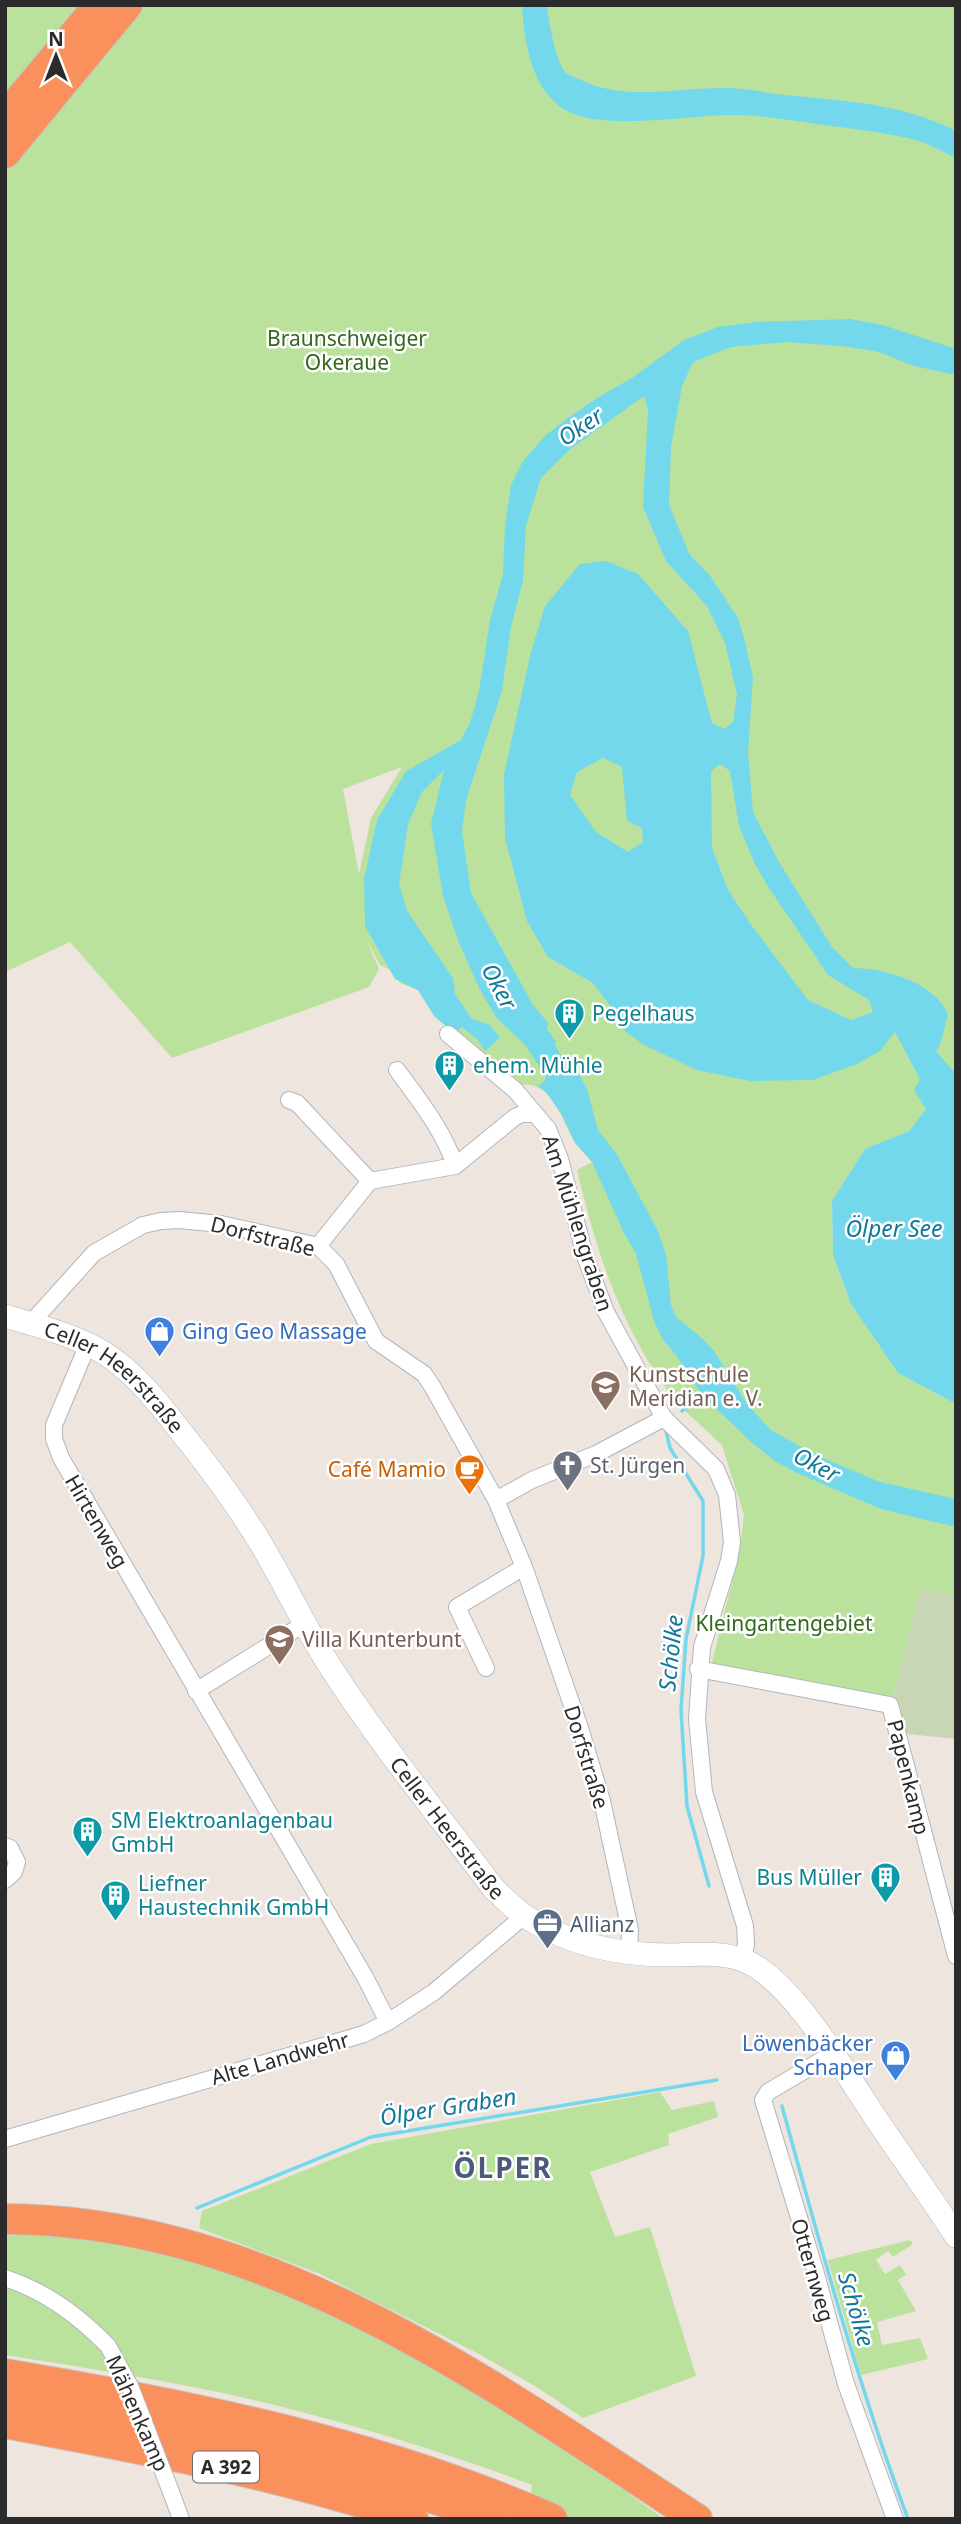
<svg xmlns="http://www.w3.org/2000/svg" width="961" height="2524" font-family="'Noto Sans',sans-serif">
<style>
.green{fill:#bae29c;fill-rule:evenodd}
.cemetery{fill:#c9d6b5}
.water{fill:#74d8ec;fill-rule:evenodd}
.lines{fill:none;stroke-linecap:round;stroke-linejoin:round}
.stream{stroke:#74d8ec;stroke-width:3.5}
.street-casing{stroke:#b1b5be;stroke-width:18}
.secondary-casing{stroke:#b1b5be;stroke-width:24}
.highway-casing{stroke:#c4c4c4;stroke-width:32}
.street{stroke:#fff;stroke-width:16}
.secondary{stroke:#fff;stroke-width:23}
.highway{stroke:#fa905b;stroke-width:30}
.street-bridge-casing{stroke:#b1b5be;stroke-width:18;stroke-linecap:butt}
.street-bridge{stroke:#fff;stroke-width:16}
.labels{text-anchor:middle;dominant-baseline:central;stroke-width:5;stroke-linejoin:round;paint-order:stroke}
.shield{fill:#fff;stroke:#6b6b6b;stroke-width:2}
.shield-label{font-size:19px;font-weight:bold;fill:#2b2b2b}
.park-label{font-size:21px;fill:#33671c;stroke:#fff}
.culture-label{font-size:21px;fill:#0d838f;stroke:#fff;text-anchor:start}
.street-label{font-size:21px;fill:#2b2b2b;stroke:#fff}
.shop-label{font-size:21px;fill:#366cbe;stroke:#fff;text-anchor:start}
.education-label{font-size:21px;fill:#785e54;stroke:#fff;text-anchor:start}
.worship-label{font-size:21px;fill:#5b616d;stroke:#fff;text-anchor:start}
.food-label{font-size:21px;fill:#c56008;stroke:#fff;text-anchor:end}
.service-label{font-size:21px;fill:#4e5e75;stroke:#fff;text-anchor:start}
.water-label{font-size:23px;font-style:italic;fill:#11789a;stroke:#fff}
.district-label{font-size:28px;font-weight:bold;letter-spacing:2px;fill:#4c597b;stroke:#fff}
</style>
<rect width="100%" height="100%" fill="#ede5de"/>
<path class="green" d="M 5,5 L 956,5 L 956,1074 L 915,1090 L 926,1109 L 909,1131 L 865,1150 L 832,1201 L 833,1255 L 851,1304 L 898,1373 L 956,1404 L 956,1597 L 921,1588 L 891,1704 L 710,1670 L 740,1550 L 744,1515 L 722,1445 L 684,1410 L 701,1393 L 699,1391 L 682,1408 C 625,1341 597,1255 577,1170 L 592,1162 C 586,1155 579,1148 574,1141 C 561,1118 550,1076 516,1086 L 434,1015 L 418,990 L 400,983 L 389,969 L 380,965 L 366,939 L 379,969 L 369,987 L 172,1058 L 70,942 L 5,972 ZM 402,767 L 371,818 L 359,874 L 343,789 Z
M 660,2092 L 672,2110 L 714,2101 L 718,2117 L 668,2134 L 669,2145 L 590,2172 L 615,2237 L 650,2227 L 696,2376 L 583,2418 L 535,2386 L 479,2354 L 320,2274 L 199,2228 L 202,2211 L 371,2144 Z
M 5,2231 L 84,2236 L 163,2250 L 275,2287 L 388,2340 L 537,2428 L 664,2519 L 525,2519 L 532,2485 C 450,2454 368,2429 283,2407 C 192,2384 98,2370 5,2355 Z
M 910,2240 L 913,2244 L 893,2257 L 888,2251 L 876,2260 L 885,2274 L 900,2265 L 906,2275 L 898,2280 L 916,2311 L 877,2322 L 882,2345 L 920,2338 L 928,2359 L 861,2375 L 828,2260 Z"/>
<path class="cemetery" d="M 921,1588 L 956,1597 L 956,1739 L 898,1733 L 891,1704 Z"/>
<path class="water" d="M 522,5 L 547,5 C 548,20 556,61 565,72 C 568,75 576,77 579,79 C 628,105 690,83 743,89 C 757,90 771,94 785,95 C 844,101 902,103 956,131 L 956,158 C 945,153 933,146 922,142 C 889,132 851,129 817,124 C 788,120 757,114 727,115 C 687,116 604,130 569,112 C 532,94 524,42 522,5 Z
M 850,319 L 883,325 L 956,349 L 956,375 L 914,366 L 879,352 L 842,346 L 787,342 L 731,347 L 693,362 L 682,386 L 671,447 L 669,505 L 690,555 L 711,577 L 738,618 L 744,638 L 753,677 L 748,753 L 753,812 L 779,862 L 832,947 L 853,968 C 885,968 936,983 948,1015 C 944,1026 943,1043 936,1051 L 956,1074 L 956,1404 L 898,1373 L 851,1304 L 833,1255 L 832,1201 L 865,1149 L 909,1131 L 926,1109 L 914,1090 L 920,1079 L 895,1032 L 880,1051 L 857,1064 L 813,1080 L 750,1081 L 697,1070 L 644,1045 L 617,1025 L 617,1015 L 593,983 L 548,957 L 527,921 L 505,838 L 504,774 L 531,652 L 545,606 L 580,564 L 606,561 L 638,574 L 688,631 L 712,723 L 724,729 L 733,722 L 737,694 L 725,643 L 707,606 L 666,561 L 643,507 L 648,410 L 644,396 L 569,450 L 541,478 L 526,526 L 523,581 L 511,627 L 502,691 L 466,800 L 462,831 L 471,893 L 533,1005 L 548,1023 L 547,1029 L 556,1042 L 554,1043 L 567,1067 L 573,1063 L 587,1089 L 598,1130 L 616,1153 L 657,1229 L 666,1254 L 671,1305 L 676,1317 L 703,1339 L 714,1351 L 747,1404 L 771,1430 L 816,1455 L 880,1482 L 956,1499 L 956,1527 L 881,1509 L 797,1473 L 775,1461 L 751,1442 L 701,1394 L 676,1355 L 663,1340 L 654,1321 L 636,1254 L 623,1231 L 592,1162 L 575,1143 L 562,1115 L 546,1092 L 538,1086 L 545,1081 L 546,1077 L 525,1045 L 496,1017 L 480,990 L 459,943 L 443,896 L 431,824 L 444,770 L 422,792 L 408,824 L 399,884 L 407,911 L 453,978 L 455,994 L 472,1019 L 490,1025 L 500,1038 L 485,1051 L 477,1039 L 462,1027 L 455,1034 L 434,1016 L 418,990 L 395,979 L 365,926 L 364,879 L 377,820 L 406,771 L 461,740 L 470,723 L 479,691 L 490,620 L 503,574 L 505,526 L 511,485 L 523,461 L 546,435 L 568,418 L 600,396 L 632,378 L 684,340 L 718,327 L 757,322 ZM 603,758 L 622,767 L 627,821 L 642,828 L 643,842 L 628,852 L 596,832 L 570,795 L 577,772 ZM 720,764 L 730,771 L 739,826 L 755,864 L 769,888 L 828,975 L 869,1000 L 873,1012 L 851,1020 L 808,1000 L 752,926 L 728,890 L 712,848 L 711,771 Z"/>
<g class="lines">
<path class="stream" d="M 682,1411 L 704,1391
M 666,1431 L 670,1448 L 703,1501 L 703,1556 L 686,1639 L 681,1710 L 687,1806 L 709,1886
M 782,2106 C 820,2245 858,2384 908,2519
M 197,2208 L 371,2137 L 717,2080"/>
<defs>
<path id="street" d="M 448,1034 L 515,1090 L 548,1129 L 560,1159 L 585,1256 L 606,1312 L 664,1418 L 716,1469 L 727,1495 L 732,1542 L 729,1561 L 702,1647 L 697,1719 L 704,1792 L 745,1926 L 746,1944 L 743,1960
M 397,1070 C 419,1100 444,1131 455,1166
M 289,1100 L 297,1103 L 370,1181
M 318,1246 L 370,1181 L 455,1166 L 515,1117 L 522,1114 L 533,1114
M 30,1324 L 94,1253 L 143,1225 L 161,1221 L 179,1220 L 221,1224 L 318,1246 L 336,1264 L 376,1341 L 424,1374 L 432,1386 L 496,1500 L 524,1567 L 580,1728 L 602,1801 L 630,1930 L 629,1953
M 88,1344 L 54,1425 L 54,1439 L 61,1458 L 365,1977 L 388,2022
M 496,1500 L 532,1480 L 596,1454 L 664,1418
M 486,1668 L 457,1607 L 524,1567
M 698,1669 L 890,1705 L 956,1956
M 196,1691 L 304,1624
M 5,1846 L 10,1848 L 17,1862 L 14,1872 L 5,1880
M 832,2054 L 768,2092 L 763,2100 L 815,2270 L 846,2384 L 895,2519
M 5,2139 L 364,2034 L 388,2022 L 434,1992 L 524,1916
M 5,2278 C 45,2291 79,2316 108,2346
M 171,2492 L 181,2519"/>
<g id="secondary">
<path id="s1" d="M 5,1316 C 38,1326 75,1335 104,1353 C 133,1371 157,1401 178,1428 C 207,1464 234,1500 258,1539 C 284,1581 304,1627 331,1668 C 381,1745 439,1816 494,1889 C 505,1899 515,1910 526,1917 C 568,1944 619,1955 669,1955 C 693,1955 719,1951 743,1960 C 791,1978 846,2074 875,2117 C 902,2157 930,2196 956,2236"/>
</g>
<path id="highway" d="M 5,117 L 99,5
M 5,153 L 127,5
M 5,2219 C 267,2220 487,2382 697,2519
M 5,2374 C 191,2405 378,2443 552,2519
M 5,2397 C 100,2413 195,2430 288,2454 C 358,2472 425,2495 492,2519
M 5,2423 C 143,2449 280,2474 413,2519"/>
</defs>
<use href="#street" class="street-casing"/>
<use href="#secondary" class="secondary-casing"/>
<use href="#highway" class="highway-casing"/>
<use href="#street" class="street"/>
<use href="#secondary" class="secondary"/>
<use href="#highway" class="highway"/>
<defs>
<path id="street-bridge" d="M 108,2346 L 130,2386 L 171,2492"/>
</defs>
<use href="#street-bridge" class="street-bridge-casing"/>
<use href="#street-bridge" class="street-bridge"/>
</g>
<defs>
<symbol id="building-pin" viewBox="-11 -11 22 30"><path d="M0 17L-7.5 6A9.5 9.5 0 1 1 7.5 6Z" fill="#0f9aa8" stroke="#fff"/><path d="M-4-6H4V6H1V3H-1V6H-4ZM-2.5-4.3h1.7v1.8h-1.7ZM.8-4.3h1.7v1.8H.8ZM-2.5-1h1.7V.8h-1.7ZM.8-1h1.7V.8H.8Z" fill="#fff"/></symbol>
<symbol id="shop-pin" viewBox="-11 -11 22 30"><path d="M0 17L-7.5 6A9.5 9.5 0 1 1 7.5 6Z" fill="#3f7fe0" stroke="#fff"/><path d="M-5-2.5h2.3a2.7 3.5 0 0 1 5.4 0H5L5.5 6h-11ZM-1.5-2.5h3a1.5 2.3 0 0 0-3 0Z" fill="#fff"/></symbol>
<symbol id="university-pin" viewBox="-11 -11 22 30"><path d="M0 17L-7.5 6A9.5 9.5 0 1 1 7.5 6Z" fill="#8d6e63" stroke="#fff"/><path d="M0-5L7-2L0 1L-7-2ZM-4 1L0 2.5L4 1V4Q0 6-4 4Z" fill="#fff"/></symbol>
<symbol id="church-pin" viewBox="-11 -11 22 30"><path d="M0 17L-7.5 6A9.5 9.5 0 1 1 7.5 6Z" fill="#6b7280" stroke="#fff"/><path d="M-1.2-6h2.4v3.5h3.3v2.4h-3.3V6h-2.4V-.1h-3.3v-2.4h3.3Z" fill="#fff"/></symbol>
<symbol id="cafe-pin" viewBox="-11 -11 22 30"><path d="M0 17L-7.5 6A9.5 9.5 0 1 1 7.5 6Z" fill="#e8710a" stroke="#fff"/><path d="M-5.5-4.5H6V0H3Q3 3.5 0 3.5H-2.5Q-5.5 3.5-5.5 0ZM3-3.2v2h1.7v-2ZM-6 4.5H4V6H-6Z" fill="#fff"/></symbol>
<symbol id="school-pin" viewBox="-11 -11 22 30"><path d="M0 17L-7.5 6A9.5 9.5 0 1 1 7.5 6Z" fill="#8d6e63" stroke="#fff"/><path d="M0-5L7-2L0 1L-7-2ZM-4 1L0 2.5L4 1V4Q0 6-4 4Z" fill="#fff"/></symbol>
<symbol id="office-pin" viewBox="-11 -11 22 30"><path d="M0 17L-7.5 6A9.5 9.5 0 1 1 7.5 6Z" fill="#5c6f8a" stroke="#fff"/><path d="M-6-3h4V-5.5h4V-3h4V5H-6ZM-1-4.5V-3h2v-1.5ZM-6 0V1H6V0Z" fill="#fff"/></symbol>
</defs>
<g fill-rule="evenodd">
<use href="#building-pin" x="552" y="996" width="35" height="47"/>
<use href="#building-pin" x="432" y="1048" width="35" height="47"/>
<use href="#shop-pin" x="142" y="1314" width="35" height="47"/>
<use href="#university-pin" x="588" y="1368" width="35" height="47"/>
<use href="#church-pin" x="550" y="1448" width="35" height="47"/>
<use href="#cafe-pin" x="452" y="1452" width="35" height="47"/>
<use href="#school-pin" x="262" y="1622" width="35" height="47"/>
<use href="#building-pin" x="70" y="1814" width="35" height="47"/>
<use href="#building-pin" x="868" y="1860" width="35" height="47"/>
<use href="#building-pin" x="98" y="1878" width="35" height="47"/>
<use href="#office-pin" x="530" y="1906" width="35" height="47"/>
<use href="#shop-pin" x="878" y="2038" width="35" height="47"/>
</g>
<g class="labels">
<rect class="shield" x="193" y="2451.5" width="66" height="31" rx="5"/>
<g class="shield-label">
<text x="226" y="2467">A 392</text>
</g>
<g class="park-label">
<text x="347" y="338">Braunschweiger<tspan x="347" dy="24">Okeraue</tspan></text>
<text x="784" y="1623">Kleingartengebiet</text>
</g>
<g class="culture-label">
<text x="592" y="1013">Pegelhaus</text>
<text x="473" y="1065">ehem. Mühle</text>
<text x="111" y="1820">SM Elektroanlagenbau<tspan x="111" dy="24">GmbH</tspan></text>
<text x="862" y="1877" text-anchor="end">Bus Müller</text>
<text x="138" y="1883">Liefner<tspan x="138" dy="24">Haustechnik GmbH</tspan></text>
</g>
<g class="street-label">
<text transform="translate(578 1223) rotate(72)">Am Mühlengraben</text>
<text transform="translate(263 1236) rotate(14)">Dorfstraße</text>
<text stroke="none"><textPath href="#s1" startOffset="128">Celler Heerstraße</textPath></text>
<text transform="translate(97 1521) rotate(60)">Hirtenweg</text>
<text transform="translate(587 1757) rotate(73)">Dorfstraße</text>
<text transform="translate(909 1777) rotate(76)">Papenkamp</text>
<text stroke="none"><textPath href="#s1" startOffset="695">Celler Heerstraße</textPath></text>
<text transform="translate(280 2058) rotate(-16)">Alte Landwehr</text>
<text transform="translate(813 2270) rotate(74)">Otternweg</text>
<text transform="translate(138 2413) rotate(66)">Mähenkamp</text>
</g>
<g class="shop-label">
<text x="182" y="1331">Ging Geo Massage</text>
<text x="873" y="2043" text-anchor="end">Löwenbäcker<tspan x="873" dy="24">Schaper</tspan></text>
</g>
<g class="education-label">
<text x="629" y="1374">Kunstschule<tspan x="629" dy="24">Meridian e. V.</tspan></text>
<text x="302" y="1639">Villa Kunterbunt</text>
</g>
<g class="worship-label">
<text x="590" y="1465">St. Jürgen</text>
</g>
<g class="food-label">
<text x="446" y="1469">Café Mamio</text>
</g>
<g class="service-label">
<text x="570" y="1924">Allianz</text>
</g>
<g class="water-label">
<text transform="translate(580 426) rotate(-34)">Oker</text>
<text transform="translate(500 986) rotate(62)">Oker</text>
<text x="894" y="1228">Ölper See</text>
<text transform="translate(817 1464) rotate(28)">Oker</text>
<text transform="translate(670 1653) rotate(-84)">Schölke</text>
<text transform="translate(448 2106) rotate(-9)">Ölper Graben</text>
<text transform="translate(857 2309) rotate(74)">Schölke</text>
</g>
<g class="district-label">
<text x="503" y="2167">ÖLPER</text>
</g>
</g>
<rect width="961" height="2524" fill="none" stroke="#2b2b2b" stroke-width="14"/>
<g transform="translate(56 56)" stroke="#ffffff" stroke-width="5" paint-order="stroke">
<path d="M0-5L12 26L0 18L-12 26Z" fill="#2b2b2b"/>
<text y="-10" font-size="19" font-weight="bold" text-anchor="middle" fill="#2b2b2b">N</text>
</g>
</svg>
